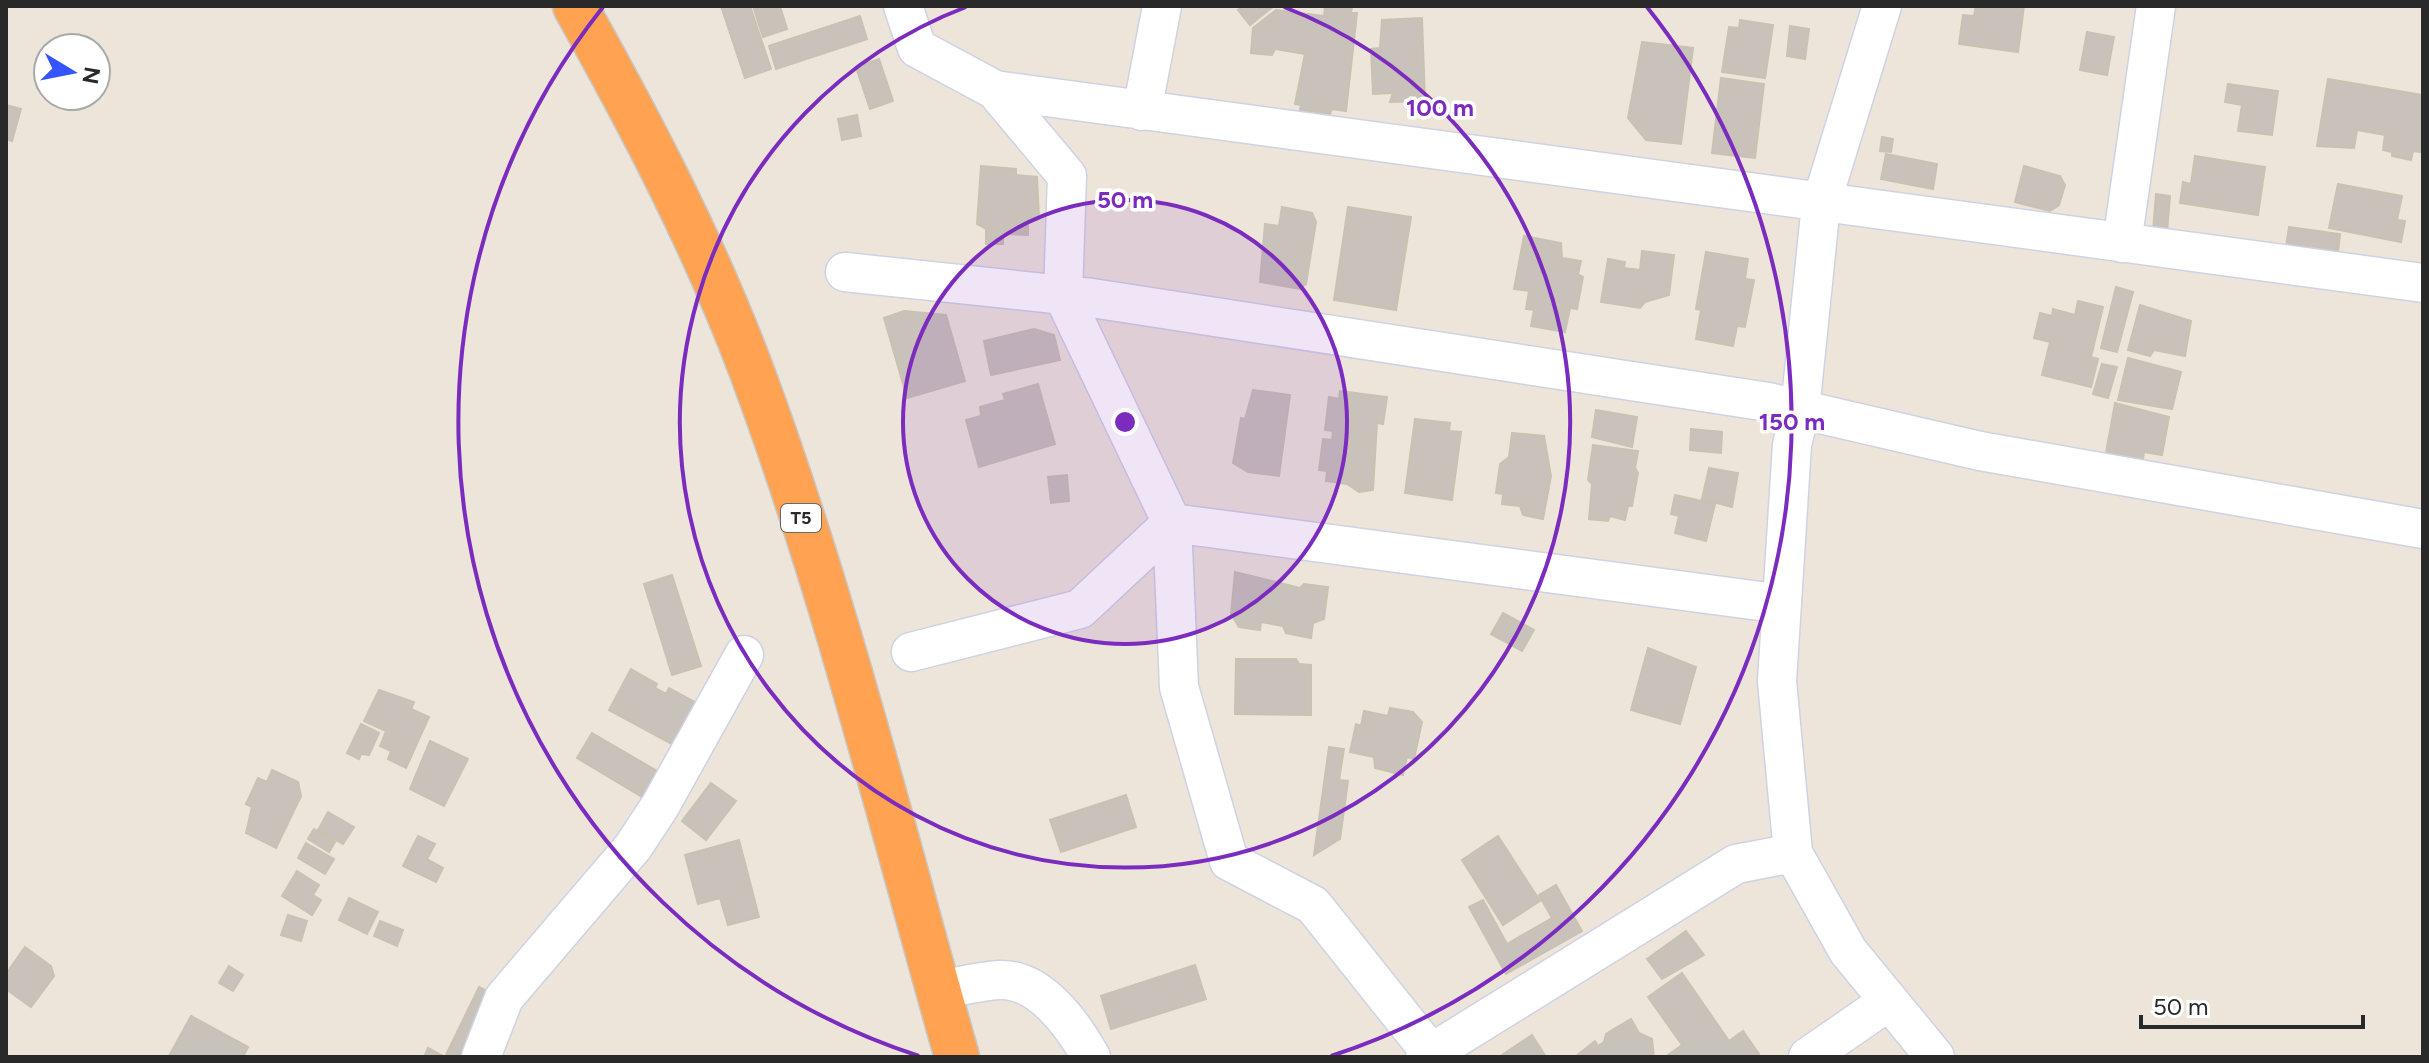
<svg xmlns="http://www.w3.org/2000/svg" width="2429" height="1063" font-family="Figtree,sans-serif">
<style>
.building{fill:#c8c2ba;stroke:#c9c2b3;stroke-width:2}
.lines{fill:none;stroke-linecap:round;stroke-linejoin:round}
.minor-casing{stroke:#cfd2e4;stroke-width:41}
.highway-casing{stroke:#c7c7c7;stroke-width:47}
.minor{stroke:#fff;stroke-width:38}
.highway{stroke:#ffa353;stroke-width:44}
.ring{fill:none;stroke:#7b2cbf;stroke-width:4}
.labels{text-anchor:middle;dominant-baseline:central;stroke-width:7;stroke-linejoin:round;paint-order:stroke}
.shield{fill:#fff;stroke:#696969;stroke-width:2}
.shield-label{font-size:18px;font-weight:bold;fill:#292929}
.centre{fill:#7b2cbf;stroke:#fff;stroke-width:4}
.ring-label{font-size:24px;text-anchor:middle;font-weight:bold;fill:#7b2cbf;stroke:#fff;stroke-width:7;stroke-linejoin:round;paint-order:stroke}
</style>
<rect width="100%" height="100%" fill="#ede5da"/>
<path class="building" d="M 721,6 L 750,6 L 771,69 L 745,78 Z
M 753,6 L 780,6 L 787,29 L 763,37 Z
M 1243,6 L 1274,6 L 1250,25 L 1238,10 Z
M 1325,6 L 1352,6 L 1351,13 L 1357,13 L 1346,111 L 1332,109 L 1330,114 L 1300,110 L 1301,105 L 1295,104 L 1305,54 L 1275,49 L 1272,55 L 1251,53 L 1253,28 L 1276,10 L 1324,16 Z
M 1976,6 L 2024,6 L 2018,52 L 1959,44 L 1963,15 L 1974,16 Z
M 860,16 L 867,39 L 776,69 L 769,46 Z
M 1422,18 L 1425,101 L 1390,102 L 1393,93 L 1373,94 L 1371,49 L 1380,48 L 1382,20 Z
M 1740,20 L 1773,25 L 1765,78 L 1722,72 L 1729,27 L 1739,28 Z
M 1790,26 L 1809,29 L 1805,59 L 1787,56 Z
M 2087,32 L 2114,37 L 2107,75 L 2080,70 Z
M 1642,42 L 1693,48 L 1681,144 L 1646,140 L 1628,118 Z
M 879,59 L 893,101 L 870,109 L 856,67 Z
M 1721,78 L 1764,84 L 1755,158 L 1712,153 Z
M 2328,79 L 2423,95 L 2421,152 L 2413,151 L 2411,160 L 2392,156 L 2392,152 L 2383,150 L 2385,135 L 2357,130 L 2354,148 L 2317,146 Z
M 2228,84 L 2278,91 L 2272,135 L 2238,131 L 2242,105 L 2225,102 Z
M 6,105 L 21,109 L 12,141 L 6,139 Z
M 857,115 L 861,136 L 842,140 L 838,119 Z
M 1882,137 L 1893,139 L 1891,152 L 1880,151 Z
M 1886,154 L 1937,164 L 1933,189 L 1881,179 Z
M 2195,156 L 2265,167 L 2258,215 L 2180,203 L 2183,182 L 2191,184 Z
M 981,166 L 1016,169 L 1016,175 L 1037,177 L 1039,218 L 1028,218 L 1028,235 L 1003,234 L 1003,244 L 986,244 L 986,229 L 977,224 Z
M 2024,166 L 2060,176 L 2065,185 L 2059,205 L 2050,211 L 2015,202 Z
M 2338,184 L 2402,196 L 2397,220 L 2405,221 L 2401,242 L 2329,228 Z
M 2156,194 L 2170,196 L 2167,232 L 2153,231 Z
M 1282,207 L 1312,213 L 1316,222 L 1306,284 L 1300,289 L 1260,282 L 1265,224 L 1279,226 Z
M 1348,207 L 1411,217 L 1396,310 L 1334,300 Z
M 2289,227 L 2340,234 L 2337,261 L 2285,253 Z
M 1524,236 L 1561,243 L 1562,258 L 1581,261 L 1578,274 L 1583,277 L 1577,309 L 1570,308 L 1565,332 L 1531,326 L 1534,310 L 1526,309 L 1529,291 L 1514,289 Z
M 1642,251 L 1674,255 L 1669,295 L 1645,302 L 1640,308 L 1601,302 L 1608,259 L 1625,262 L 1624,268 L 1640,270 Z
M 1706,252 L 1748,259 L 1745,279 L 1754,280 L 1745,327 L 1737,326 L 1733,346 L 1696,339 L 1701,310 L 1696,309 Z
M 2116,287 L 2133,292 L 2117,352 L 2101,348 Z
M 2078,301 L 2103,307 L 2091,357 L 2098,359 L 2091,387 L 2042,375 L 2050,342 L 2034,338 L 2040,313 L 2052,316 L 2053,309 L 2075,315 Z
M 2140,305 L 2191,321 L 2185,356 L 2154,350 L 2150,356 L 2128,350 Z
M 904,311 L 946,315 L 965,381 L 907,398 L 884,318 Z
M 1034,329 L 1054,335 L 1060,360 L 991,375 L 984,341 Z
M 2128,358 L 2181,372 L 2172,409 L 2118,400 Z
M 2102,364 L 2117,367 L 2108,398 L 2093,394 Z
M 1038,384 L 1055,444 L 979,467 L 966,420 L 981,416 L 980,407 L 1005,400 L 1003,394 Z
M 1253,390 L 1290,395 L 1279,476 L 1248,472 L 1233,463 L 1241,418 L 1245,419 Z
M 1340,391 L 1387,397 L 1383,424 L 1377,423 L 1373,490 L 1359,492 L 1347,484 L 1326,481 L 1327,471 L 1319,470 L 1323,439 L 1332,440 L 1333,431 L 1325,430 L 1329,397 L 1339,399 Z
M 2115,403 L 2169,417 L 2162,455 L 2144,452 L 2143,459 L 2127,459 L 2106,453 Z
M 1596,410 L 1637,417 L 1632,447 L 1592,437 Z
M 1415,419 L 1450,423 L 1449,431 L 1461,432 L 1452,500 L 1405,493 Z
M 1691,429 L 1722,432 L 1721,453 L 1690,450 Z
M 1512,433 L 1544,436 L 1551,476 L 1543,519 L 1523,515 L 1520,506 L 1502,504 L 1503,494 L 1496,493 L 1500,464 L 1509,457 Z
M 1593,445 L 1638,451 L 1635,468 L 1638,473 L 1632,506 L 1628,506 L 1625,520 L 1610,516 L 1608,521 L 1589,519 L 1592,484 L 1588,480 Z
M 1709,468 L 1738,473 L 1732,507 L 1702,499 Z
M 1067,475 L 1069,501 L 1051,503 L 1048,477 Z
M 1675,495 L 1715,504 L 1706,541 L 1675,533 L 1679,516 L 1671,514 Z
M 1235,572 L 1300,588 L 1304,584 L 1328,587 L 1324,619 L 1313,623 L 1311,638 L 1286,633 L 1283,626 L 1261,622 L 1260,630 L 1239,627 L 1231,614 Z
M 672,575 L 701,666 L 672,675 L 644,584 Z
M 1503,613 L 1534,630 L 1522,651 L 1491,634 Z
M 1648,648 L 1696,667 L 1680,724 L 1631,710 Z
M 1236,659 L 1296,659 L 1299,664 L 1311,665 L 1311,715 L 1235,714 Z
M 631,669 L 657,684 L 655,688 L 666,694 L 669,688 L 702,706 L 679,748 L 609,710 Z
M 379,690 L 414,702 L 411,709 L 429,717 L 406,768 L 388,759 L 391,751 L 380,746 L 386,731 L 364,721 Z
M 1390,708 L 1413,712 L 1422,722 L 1414,759 L 1407,757 L 1403,775 L 1375,768 L 1374,757 L 1350,752 L 1356,724 L 1361,726 L 1364,711 L 1388,716 Z
M 361,724 L 379,733 L 369,755 L 361,754 L 359,759 L 347,753 Z
M 592,733 L 664,775 L 649,801 L 577,758 Z
M 430,741 L 468,759 L 444,806 L 410,789 Z
M 1329,747 L 1344,749 L 1339,780 L 1348,781 L 1340,839 L 1314,855 Z
M 272,770 L 298,782 L 301,796 L 276,848 L 246,833 L 252,807 L 246,804 L 258,778 L 267,782 Z
M 711,783 L 736,801 L 706,840 L 682,821 Z
M 1126,795 L 1136,827 L 1061,852 L 1050,820 Z
M 328,812 L 354,827 L 343,844 L 318,830 Z
M 314,829 L 335,842 L 329,852 L 308,839 Z
M 418,836 L 435,844 L 427,859 L 443,868 L 436,882 L 403,866 Z
M 1498,836 L 1540,901 L 1503,925 L 1462,860 Z
M 739,840 L 759,917 L 728,925 L 720,898 L 698,904 L 685,855 Z
M 306,843 L 334,859 L 325,874 L 298,858 Z
M 297,871 L 319,885 L 313,895 L 321,900 L 312,915 L 282,896 Z
M 1556,885 L 1582,931 L 1506,974 L 1469,907 L 1483,900 L 1507,944 L 1552,918 L 1539,895 Z
M 349,898 L 378,912 L 367,934 L 339,920 Z
M 288,915 L 307,921 L 301,941 L 281,935 Z
M 380,921 L 403,930 L 397,946 L 374,936 Z
M 1686,931 L 1704,955 L 1662,979 L 1647,959 Z
M 25,947 L 51,966 L 54,976 L 31,1007 L 6,989 L 6,974 Z
M 1195,965 L 1206,999 L 1111,1029 L 1101,996 Z
M 229,966 L 243,975 L 233,991 L 219,983 Z
M 1682,973 L 1729,1041 L 1743,1031 L 1759,1054 L 1755,1057 L 1665,1057 L 1682,1045 L 1648,997 Z
M 479,987 L 500,998 L 472,1057 L 424,1057 L 428,1048 L 445,1057 Z
M 191,1016 L 248,1047 L 243,1057 L 169,1056 Z
M 1631,1019 L 1639,1033 L 1652,1039 L 1654,1057 L 1575,1057 L 1595,1041 L 1598,1046 L 1604,1042 L 1606,1034 Z
M 1532,1035 L 1546,1057 L 1499,1057 Z"/>
<g class="lines">
<defs>
<path id="minor" d="M 903,6 L 917,48 L 995,90 L 1067,176 L 1063,295 L 1172,523 L 1179,687 L 1229,861 L 1313,905 L 1431,1053
M 1882,6 L 1821,204 L 1800,410 L 1792,445 L 1777,681 L 1793,853 L 1848,951 L 1935,1057
M 995,90 L 2423,283
M 1142,111 L 1162,6
M 2122,243 L 2156,6
M 845,272 L 1092,298 L 1768,402 L 1980,451 L 2423,529
M 911,652 L 1080,609 L 1172,523 L 1782,604
M 938,990 C 958,987 979,981 999,980 C 1040,978 1073,1025 1091,1057
M 481,1057 L 504,998 L 633,847 L 660,806 L 744,655
M 1425,1057 L 1736,864 L 1793,853
M 1808,1057 L 1889,1001"/>
<path id="highway" d="M 575,6 C 641,124 704,244 752,372 C 835,595 892,828 957,1057"/>
</defs>
<use href="#minor" class="minor-casing"/>
<use href="#highway" class="highway-casing"/>
<use href="#minor" class="minor"/>
<use href="#highway" class="highway"/>
</g>
<circle cx="1125" cy="422" r="222" fill="#7b2cbf" fill-opacity=".12"/>
<g class="ring">
<circle cx="1125" cy="422" r="222"/>
<path d="M1284 7A445 445 0 1 1 966 7"/>
<path d="M919 1056A667 667 0 0 1 603 7M1647 7A667 667 0 0 1 1331 1056"/>
</g>
<g class="labels">
<rect class="shield" x="781" y="504" width="40" height="28" rx="6"/>
<g class="shield-label">
<text x="801" y="518">T5</text>
</g>
</g>
<circle cx="1125" cy="422" r="12" class="centre"/>
<g class="ring-label">
<text x="1440" y="116">100 m</text>
<text x="1125" y="208">50 m</text>
<text x="1792" y="430">150 m</text>
</g>
<rect width="2429" height="1063" fill="none" stroke="#292929" stroke-width="16"/>
<g transform="translate(72 72) rotate(100)"><circle r="38" fill="#ffffff" stroke="#a9a9a9" stroke-width="2"/>
<path d="M0-6L14 30L0 20L-14 30Z" fill="#3554ff"/>
<text y="-12" font-size="22" font-weight="bold" text-anchor="middle" fill="#292929">N</text>
</g>
<path d="M2141 1015v12h222v-12" fill="none" stroke="#292929" stroke-width="4"/>
<text x="2153" y="1015" font-size="24" fill="#292929" stroke="#ffffff" stroke-width="6" paint-order="stroke">50 m</text>
</svg>
